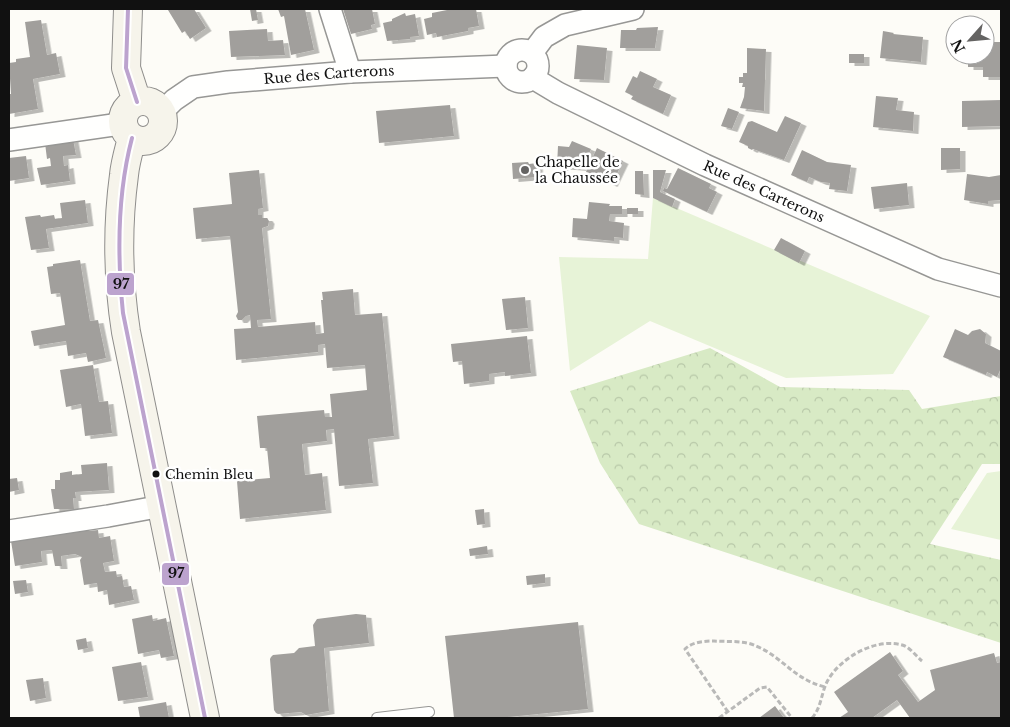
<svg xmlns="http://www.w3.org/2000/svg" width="1010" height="727" font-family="'Libre Baskerville',serif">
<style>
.grass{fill:#e7f3d7}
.forest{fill:url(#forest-crowns)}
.building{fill:#a19f9c;filter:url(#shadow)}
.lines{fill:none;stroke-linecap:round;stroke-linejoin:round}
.lane-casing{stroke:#979795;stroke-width:12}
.street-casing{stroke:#979795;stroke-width:24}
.secondary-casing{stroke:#8e8d8b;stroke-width:30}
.path{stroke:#b9b9b8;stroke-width:3;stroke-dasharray:5 2.5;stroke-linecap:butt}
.lane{stroke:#fffffe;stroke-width:10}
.street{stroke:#fffffe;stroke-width:21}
.secondary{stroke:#f6f4eb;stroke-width:28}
.bus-1-casing{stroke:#fff;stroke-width:8}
.bus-1{stroke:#bca3ce;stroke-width:4}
.poi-dot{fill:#646362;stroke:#fff;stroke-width:2}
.bus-dot{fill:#111;stroke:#fff;stroke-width:2}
.labels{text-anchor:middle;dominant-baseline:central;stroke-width:5;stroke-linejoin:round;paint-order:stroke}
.bus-label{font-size:13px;fill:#111;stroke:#fff;text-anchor:start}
.street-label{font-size:14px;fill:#111;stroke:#fff}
.poi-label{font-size:14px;fill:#111;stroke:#fff;text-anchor:start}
.line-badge{stroke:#fff;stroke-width:2}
.pale-badge-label{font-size:14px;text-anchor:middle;font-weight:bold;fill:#111}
</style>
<defs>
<pattern id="forest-crowns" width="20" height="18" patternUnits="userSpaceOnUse" patternTransform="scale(1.25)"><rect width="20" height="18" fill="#d8eac5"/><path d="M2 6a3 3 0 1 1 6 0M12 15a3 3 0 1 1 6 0" fill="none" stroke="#b8c8a8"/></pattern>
<filter id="shadow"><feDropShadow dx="5.5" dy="3" stdDeviation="0" flood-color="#0004"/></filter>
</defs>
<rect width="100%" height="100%" fill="#fdfcf7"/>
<path class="grass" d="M 653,198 L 930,316 L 893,374 L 786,378 L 650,321 L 570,371 L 559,257 L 648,259 Z
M 1001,471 L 1001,540 L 951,529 L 987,473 Z"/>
<path class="forest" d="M 710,348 L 780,387 L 909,390 L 922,409 L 1001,396 L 1001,464 L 982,464 L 930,544 L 1001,560 L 1001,643 L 639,524 L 600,463 L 570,391 Z"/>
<path class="building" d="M 170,9 L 194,9 L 206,28 L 190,39 L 185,31 L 182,33 L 168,10 Z
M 250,9 L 256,9 L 258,20 L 252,21 Z
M 278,9 L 305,9 L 314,50 L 291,55 L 284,16 L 281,17 Z
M 343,9 L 372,9 L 375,24 L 371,25 L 372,29 L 351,34 Z
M 452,9 L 476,9 L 479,26 L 468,28 L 468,31 L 437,37 L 436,33 L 427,35 L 424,19 L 432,17 L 432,13 Z
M 405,13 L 406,16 L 415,14 L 419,36 L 410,37 L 410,39 L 387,41 L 383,23 L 392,21 L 392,19 Z
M 41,20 L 47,55 L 56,53 L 60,74 L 33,79 L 38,109 L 9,114 L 9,94 L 11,94 L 9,63 L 16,62 L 16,59 L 30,57 L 25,22 Z
M 658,27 L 655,48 L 620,48 L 621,30 L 636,30 L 637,28 Z
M 267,29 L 268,41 L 283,40 L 285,55 L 231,57 L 229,31 Z
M 883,31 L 894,33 L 893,34 L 923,37 L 921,62 L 880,58 Z
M 985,42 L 1001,42 L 1000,77 L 983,77 L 983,67 L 968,67 L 968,55 L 985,55 Z
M 577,45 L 607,48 L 604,80 L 574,79 Z
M 747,48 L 766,49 L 764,111 L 740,108 L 744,97 L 745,87 L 742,87 L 743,83 L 739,83 L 739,77 L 743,77 L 743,73 L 747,73 Z
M 849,54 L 864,54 L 864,63 L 849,63 Z
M 640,71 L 657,79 L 653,87 L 671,95 L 663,114 L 631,99 L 633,96 L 625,92 L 633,76 L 637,78 Z
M 876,96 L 898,98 L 896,110 L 914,112 L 913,131 L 873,127 Z
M 1001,100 L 1001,126 L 962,127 L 962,101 Z
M 450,105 L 454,136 L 379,143 L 376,111 Z
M 728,108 L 739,112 L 732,129 L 721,126 Z
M 785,116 L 801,123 L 784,160 L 753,149 L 752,150 L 748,148 L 748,146 L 739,142 L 748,122 L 752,121 L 777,132 Z
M 73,139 L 76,155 L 63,156 L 64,166 L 68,165 L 70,181 L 41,185 L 37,168 L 51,166 L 50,158 L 47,159 L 45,143 Z
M 572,141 L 591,149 L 583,168 L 557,166 L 558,146 L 569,147 Z
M 597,148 L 623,161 L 612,184 L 586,172 Z
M 941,148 L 960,148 L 960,169 L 941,170 Z
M 802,150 L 827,162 L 851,165 L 847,191 L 829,189 L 830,183 L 821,182 L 809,177 L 807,182 L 791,175 Z
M 26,156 L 29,178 L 9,181 L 9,158 Z
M 528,162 L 529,164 L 537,163 L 538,177 L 513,179 L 512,163 Z
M 678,168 L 711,184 L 709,188 L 717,192 L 707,212 L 663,191 L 664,188 L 667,189 Z
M 259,170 L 263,208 L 258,209 L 258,215 L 262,215 L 262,218 L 267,218 L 269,221 L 268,226 L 262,228 L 271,319 L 257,320 L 258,327 L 315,322 L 316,334 L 324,333 L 321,300 L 323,300 L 322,292 L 353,289 L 355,315 L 382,313 L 394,436 L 368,439 L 373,483 L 339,486 L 334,429 L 326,430 L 327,441 L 302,444 L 305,475 L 322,473 L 326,510 L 240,519 L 237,481 L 270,478 L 267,448 L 260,448 L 257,416 L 324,410 L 325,417 L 332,417 L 330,394 L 367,390 L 365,365 L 327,368 L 325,344 L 318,345 L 318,352 L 236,360 L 234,329 L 251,328 L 250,315 L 246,316 L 242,320 L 238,320 L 236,316 L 238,312 L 230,236 L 196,239 L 193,208 L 232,204 L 229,173 Z
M 653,170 L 666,170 L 660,192 L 675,199 L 672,207 L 653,198 Z
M 635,171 L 643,171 L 644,195 L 635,194 Z
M 967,174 L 989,177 L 1001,175 L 1001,200 L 988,201 L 988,204 L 964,200 Z
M 907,183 L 909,205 L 874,209 L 871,187 Z
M 85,200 L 88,223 L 46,229 L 49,248 L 31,250 L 25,217 L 40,215 L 41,217 L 54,215 L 55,219 L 62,218 L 60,203 Z
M 589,202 L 610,204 L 609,206 L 622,206 L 622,214 L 610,214 L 609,221 L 624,223 L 623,238 L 614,237 L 614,241 L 572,237 L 573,218 L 587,219 Z
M 627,208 L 638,208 L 638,214 L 627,214 Z
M 781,238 L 805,251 L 799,263 L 774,250 Z
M 80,260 L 90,321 L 98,320 L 106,358 L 88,362 L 86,353 L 68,356 L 66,341 L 34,346 L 31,331 L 65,325 L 60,293 L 51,294 L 47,267 L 53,266 L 53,264 Z
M 525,297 L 528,328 L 506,330 L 502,299 Z
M 955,329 L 968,335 L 972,331 L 980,329 L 986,334 L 985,343 L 1001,351 L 1001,368 L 997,377 L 987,372 L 986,375 L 943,357 Z
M 527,336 L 531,373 L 505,376 L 505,372 L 489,374 L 489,381 L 464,384 L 462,361 L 453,362 L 451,344 Z
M 93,365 L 99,402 L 108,401 L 112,433 L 85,436 L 81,404 L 66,407 L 60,370 Z
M 107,463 L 109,490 L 75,492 L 76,498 L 73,498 L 74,509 L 54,509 L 51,489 L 55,489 L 55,480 L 60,480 L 60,473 L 72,471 L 72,475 L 82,474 L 81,465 Z
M 17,478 L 19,490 L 9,492 L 9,479 Z
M 484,509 L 485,524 L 477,525 L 475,510 Z
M 88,530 L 88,531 L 98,530 L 99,538 L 110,536 L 114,561 L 103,563 L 105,572 L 116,571 L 117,577 L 122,576 L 124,587 L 131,586 L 134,600 L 109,605 L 107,590 L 98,592 L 97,583 L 84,585 L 80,560 L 82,557 L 75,554 L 61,556 L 62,566 L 55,566 L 52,550 L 41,551 L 42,562 L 15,566 L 11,541 Z
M 487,546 L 488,554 L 470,556 L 469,549 Z
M 545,574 L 545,583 L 527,585 L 526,576 Z
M 26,580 L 28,592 L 15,594 L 13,581 Z
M 356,614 L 366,615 L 369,643 L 324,648 L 329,711 L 306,715 L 301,712 L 278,714 L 276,713 L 274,710 L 270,659 L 271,657 L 273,655 L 294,653 L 299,648 L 315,646 L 313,625 L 317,619 Z
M 152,615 L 153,621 L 166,618 L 174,656 L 161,658 L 159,650 L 138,654 L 132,619 Z
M 578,622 L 588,709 L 498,718 L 454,718 L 445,636 Z
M 86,638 L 88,648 L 78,650 L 76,640 Z
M 890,652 L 903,671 L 898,675 L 918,702 L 935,690 L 930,670 L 994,653 L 997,663 L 1001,662 L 1001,718 L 910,718 L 897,700 L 872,718 L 839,718 L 848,712 L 834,692 Z
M 141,662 L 148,697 L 118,701 L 112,667 Z
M 43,678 L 46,698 L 30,701 L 26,680 Z
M 166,702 L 169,718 L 140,718 L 138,707 Z
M 775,706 L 784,718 L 759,718 Z"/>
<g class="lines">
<defs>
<path id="lane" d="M 377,718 L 429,712"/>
<g id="street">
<path d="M 330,9 L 350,72"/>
<circle cx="522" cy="66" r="16"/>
<path d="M 532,53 L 544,37 L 565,25 L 633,9"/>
<path id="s1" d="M 534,76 L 538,81 L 558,93 L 705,165 L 938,269 L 1001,286"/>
<path id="s2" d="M 161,113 L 174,100 L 193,87 L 228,82 L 350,72 L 506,66"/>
<path d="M 9,140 L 113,125 L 123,125"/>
<path d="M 9,531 L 108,516 L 162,506"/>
</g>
<path id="secondary" d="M 128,9 L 126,68 L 137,102
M123 121a20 20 0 1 1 40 0a20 20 0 1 1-40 0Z
M 132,138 C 129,150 125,163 124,175 C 117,227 118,281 126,332 L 205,718"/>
</defs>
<use href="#lane" class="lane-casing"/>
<use href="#street" class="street-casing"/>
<use href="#secondary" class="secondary-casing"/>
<path class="path" d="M 728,712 L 685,649 C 692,642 704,641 714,641 C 727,642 744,640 756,646 C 783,657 793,679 825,687
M 719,718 L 760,688 L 767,687 L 792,718
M 812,718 C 822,707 821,692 828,680 C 841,657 878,636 905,646 C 911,649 917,657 922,661"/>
<use href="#lane" class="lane"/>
<use href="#street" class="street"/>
<use href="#secondary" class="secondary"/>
<defs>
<path id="bus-1" d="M 128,9 L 126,68 L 137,102
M 132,138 C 117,195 117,254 123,313 L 205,718"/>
</defs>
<use href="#bus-1" class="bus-1-casing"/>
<use href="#bus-1" class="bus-1"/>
</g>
<circle class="poi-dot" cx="525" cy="170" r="5"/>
<circle class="bus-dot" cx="156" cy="474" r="4.5"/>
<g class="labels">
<g class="bus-label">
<text x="165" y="474">Chemin Bleu</text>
</g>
<g class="street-label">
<text stroke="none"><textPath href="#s2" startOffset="178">Rue des Carterons</textPath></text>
<text stroke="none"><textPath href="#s1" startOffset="258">Rue des Carterons</textPath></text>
</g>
<g class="poi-label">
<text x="535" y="162">Chapelle de<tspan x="535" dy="16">la Chaussée</tspan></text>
</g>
</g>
<g class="line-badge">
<rect x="106" y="272" width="29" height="24" rx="5" fill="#bca3ce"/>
<rect x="161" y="562" width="29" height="24" rx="5" fill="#bca3ce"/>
</g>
<g class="pale-badge-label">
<text x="121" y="289">97</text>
<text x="176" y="578">97</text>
</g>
<rect width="1010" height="727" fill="none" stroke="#111111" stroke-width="20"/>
<g transform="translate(970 40) rotate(243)"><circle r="24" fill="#ffffff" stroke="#a0a0a0"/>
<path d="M0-4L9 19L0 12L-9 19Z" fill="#646362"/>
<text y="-8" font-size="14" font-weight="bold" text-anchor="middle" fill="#111111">N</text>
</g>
</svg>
